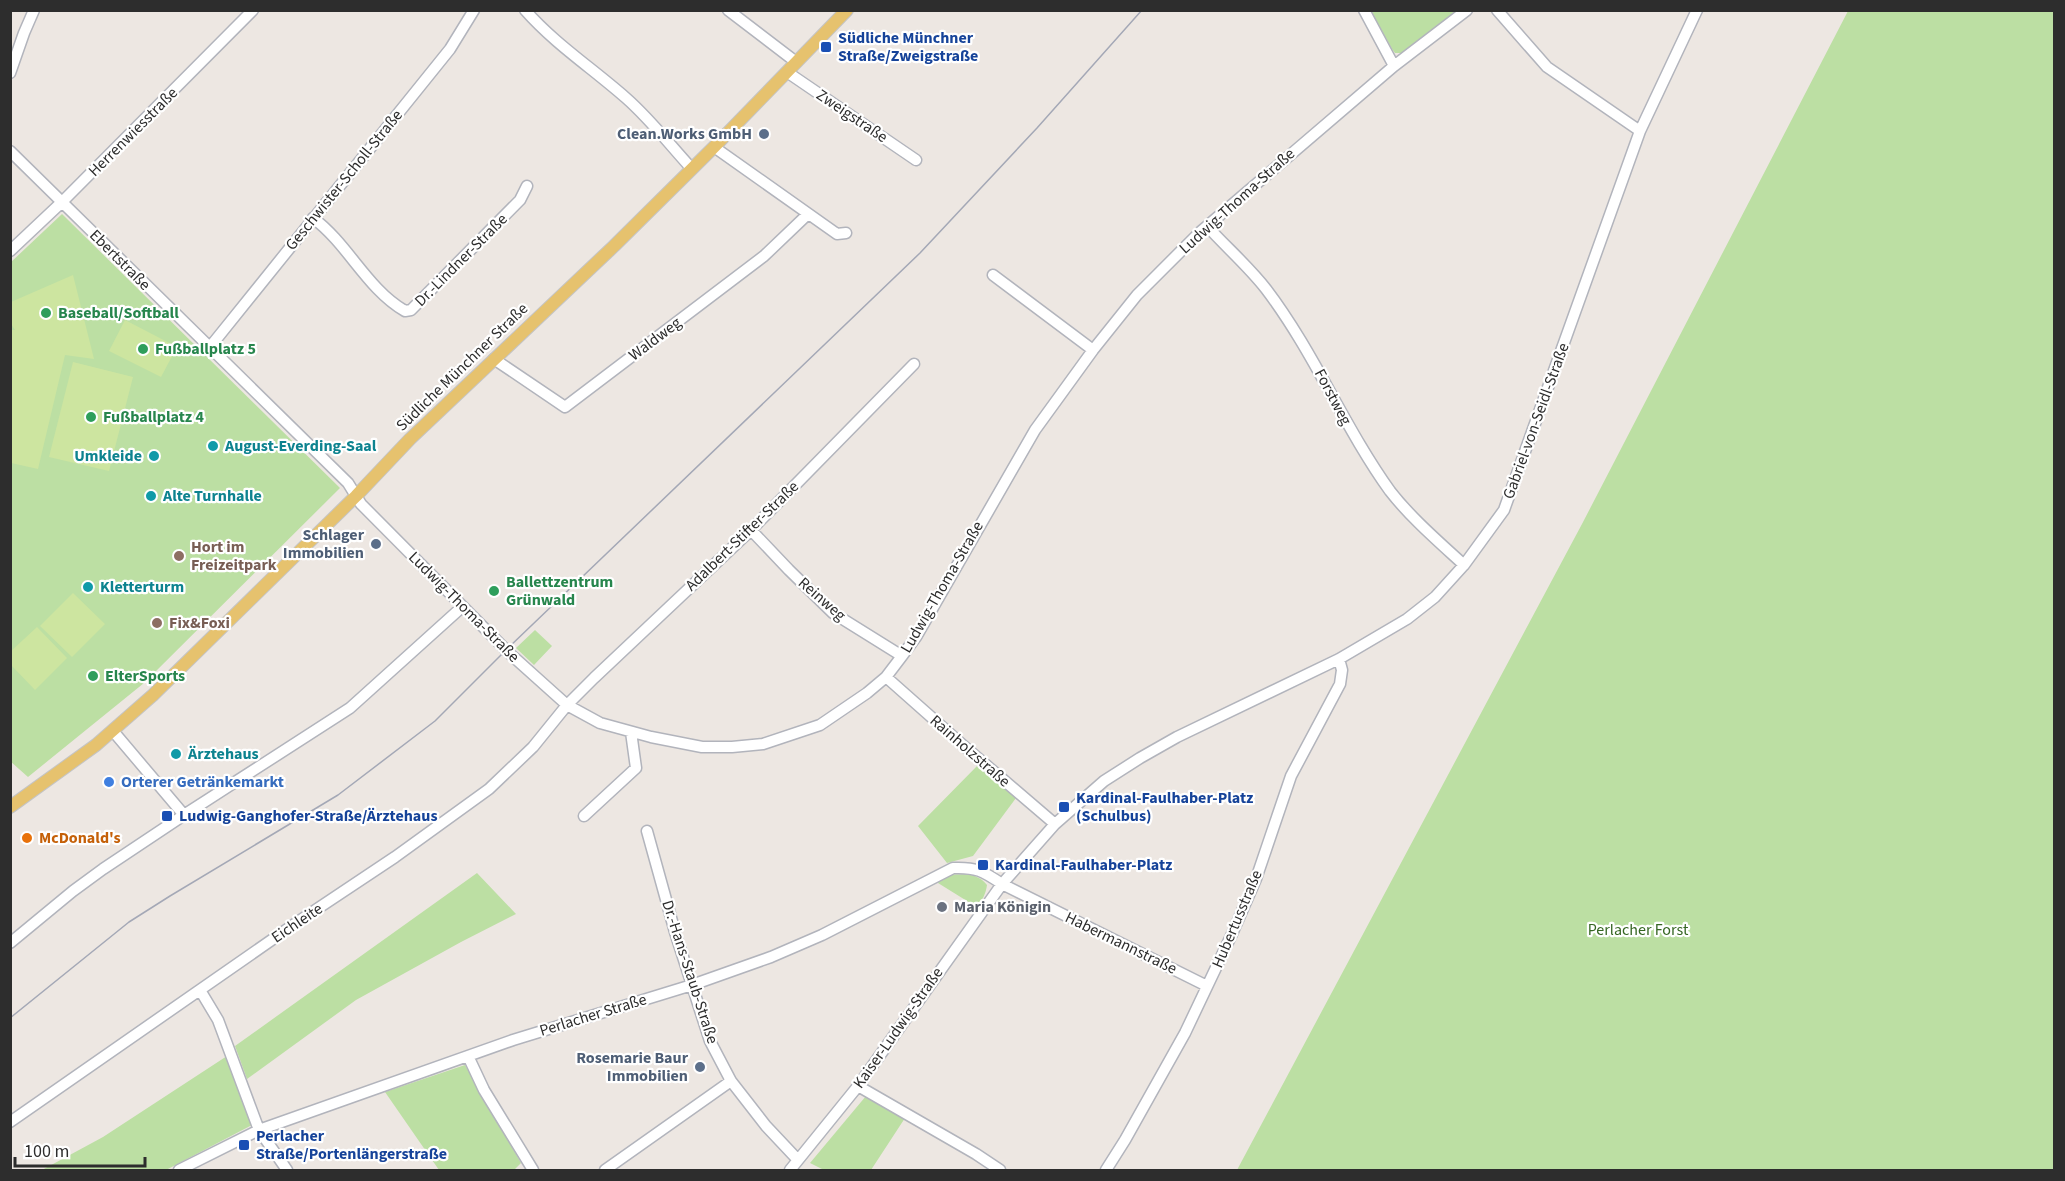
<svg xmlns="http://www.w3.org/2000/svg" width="2065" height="1181" font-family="'Source Sans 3',sans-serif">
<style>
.green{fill:#bcdfa3}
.pitch{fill:#cde5a0}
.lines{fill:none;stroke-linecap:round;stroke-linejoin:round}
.minor-casing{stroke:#b2b4bc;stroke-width:13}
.major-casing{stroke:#c4c4c4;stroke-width:14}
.minor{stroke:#fff;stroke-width:10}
.major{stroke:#e6c26e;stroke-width:12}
.tram{stroke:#a4a8b6;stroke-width:1.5}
.transit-dot{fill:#1a4fb4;stroke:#fff;stroke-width:2}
.service-dot{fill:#5c6f8a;stroke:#fff;stroke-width:2}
.leisure-dot{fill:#2e9e5b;stroke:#fff;stroke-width:2}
.culture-dot{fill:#0f9aa8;stroke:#fff;stroke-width:2}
.education-dot{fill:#8d6e63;stroke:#fff;stroke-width:2}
.shop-dot{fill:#3f7fe0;stroke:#fff;stroke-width:2}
.food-dot{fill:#e8710a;stroke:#fff;stroke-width:2}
.worship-dot{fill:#6b7280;stroke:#fff;stroke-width:2}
.labels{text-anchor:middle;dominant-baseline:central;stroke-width:4.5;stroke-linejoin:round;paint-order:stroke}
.transit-label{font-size:16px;font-weight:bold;fill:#164399;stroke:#fff;text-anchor:start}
.street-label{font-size:16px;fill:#2d2d2d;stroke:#fff}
.service-label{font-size:16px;font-weight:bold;fill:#4e5e75;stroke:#fff;text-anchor:end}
.leisure-label{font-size:16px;font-weight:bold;fill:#27864d;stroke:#fff;text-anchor:start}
.culture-label{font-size:16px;font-weight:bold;fill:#0d838f;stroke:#fff;text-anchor:start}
.education-label{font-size:16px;font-weight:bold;fill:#785e54;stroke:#fff;text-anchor:start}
.shop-label{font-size:16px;font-weight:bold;fill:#366cbe;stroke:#fff;text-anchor:start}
.food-label{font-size:16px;font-weight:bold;fill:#c56008;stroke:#fff;text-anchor:start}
.worship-label{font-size:16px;font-weight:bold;fill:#5b616d;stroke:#fff;text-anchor:start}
.park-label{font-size:16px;fill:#356622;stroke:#fff}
</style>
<rect width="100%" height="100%" fill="#ede7e2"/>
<path class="green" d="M 1371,11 L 1461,11 L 1403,53 L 1395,53 L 1392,49 Z
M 1848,11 L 2054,11 L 2054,1170 L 1237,1170 L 1582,524 Z
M 62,214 L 340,488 L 144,683 L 28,777 L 10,761 L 10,263 Z
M 535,630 L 552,646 L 534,665 L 516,648 Z
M 978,765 L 1016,798 L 973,856 L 947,863 L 918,826 Z
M 477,873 L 516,914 L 461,942 L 356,1000 L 247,1079 L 235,1046 Z
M 947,875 C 962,874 977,872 987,885 C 986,893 982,903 975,906 L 938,883 L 939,879 Z
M 227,1056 L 252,1125 L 166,1170 L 42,1170 L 103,1137 Z
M 465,1065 L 521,1163 L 514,1170 L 439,1170 L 385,1092 Z
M 866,1096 L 905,1118 L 871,1170 L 822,1169 L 810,1163 Z"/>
<path class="pitch" d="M 73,275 L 94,359 L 65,355 L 38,469 L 11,463 L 11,330 L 15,330 L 11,324 L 11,302 Z
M 125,320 L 177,347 L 161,377 L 109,351 Z
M 73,362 L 133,377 L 109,471 L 49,457 Z
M 73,593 L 105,624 L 72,657 L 40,626 Z
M 37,627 L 67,658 L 35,690 L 11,665 L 10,652 Z"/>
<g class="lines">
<defs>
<path id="minor" d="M 525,10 C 555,44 592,68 626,98 C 650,119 670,145 692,169
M 728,10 L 796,62
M 1364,10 L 1394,66 L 1467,10
M 1497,10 L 1547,67 L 1640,131
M 787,72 L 916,160
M 10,73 L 24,33 L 34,10
M 714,147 L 837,234 L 846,233
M 10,151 L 348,483 L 361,504 L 508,652 L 567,705 L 600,723 L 651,737 L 702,747 L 732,747 L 763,744 L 820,725 L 867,693 L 886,677 L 902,656 L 916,637 L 1035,430 L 1093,350 L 1137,295 L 1199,233 L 1394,66
M 313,218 C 348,244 367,289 405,311 L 411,310 L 520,200 L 527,186
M 1207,226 C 1226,247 1249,267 1266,289 C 1314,352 1344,427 1390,491 C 1411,518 1439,542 1464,565
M 10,251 L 62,202 L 253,10
M 993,275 L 1093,350
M 210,347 L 450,49 L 474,10
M 494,359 L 565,407 L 764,256 L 808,214
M 751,530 L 789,570 L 833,613 L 902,656
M 886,677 L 965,747 L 1055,824
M 113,731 L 184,815
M 584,816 L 636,768 L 631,732
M 647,831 L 675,932 L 710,1041 L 731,1081 L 766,1126 L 798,1160
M 10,943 L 73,891 L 103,869 L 184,815 L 350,708 L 462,607
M 200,990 L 218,1020 L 259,1130 L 287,1170
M 468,1056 L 484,1090 L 533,1170
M 858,1086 L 976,1154 L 1000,1170
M 10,1122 L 296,923 L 395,857 L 489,789 L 533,747 L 567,705 L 594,678 L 751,530 L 914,364
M 179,1170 L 259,1130 L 513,1040 L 692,985 L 771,957 L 822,935 L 953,868 C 976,867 983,871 1002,884 L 1207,986
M 605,1170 L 731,1081
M 790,1170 L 858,1086 L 1002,884 L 1055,824 L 1104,781 L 1140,758 L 1177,737 L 1339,659 L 1407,619 L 1435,597 L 1464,565 L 1504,510 L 1640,131 L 1697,10
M 1106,1170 L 1125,1140 L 1185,1033 L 1232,934 L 1256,879 L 1291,776 L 1340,684 L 1342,670 L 1339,659"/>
<path id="major" d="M 10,807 L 96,745 L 153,695 L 356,496 L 410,439 L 614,246 L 714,147 L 847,10"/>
</defs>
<use href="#minor" class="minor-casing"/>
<use href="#major" class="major-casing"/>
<use href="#minor" class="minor"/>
<use href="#major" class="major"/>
<path class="tram" d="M 10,1018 L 129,922 L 170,896 L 338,795 L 435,721 L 506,650 L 920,253 L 1037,128 L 1142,10"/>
</g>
<g class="transit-dot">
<rect x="820" y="41" width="12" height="12" rx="3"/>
<rect x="1058" y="801" width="12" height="12" rx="3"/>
<rect x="161" y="810" width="12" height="12" rx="3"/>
<rect x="977" y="859" width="12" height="12" rx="3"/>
<rect x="238" y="1139" width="12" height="12" rx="3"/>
</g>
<g class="service-dot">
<circle cx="764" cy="134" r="6"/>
<circle cx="376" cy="544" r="6"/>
<circle cx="700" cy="1067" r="6"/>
</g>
<g class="leisure-dot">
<circle cx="46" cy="313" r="6"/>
<circle cx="143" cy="349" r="6"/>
<circle cx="91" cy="417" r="6"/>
<circle cx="494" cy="591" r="6"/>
<circle cx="93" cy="676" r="6"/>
</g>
<g class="culture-dot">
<circle cx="213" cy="446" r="6"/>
<circle cx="154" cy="456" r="6"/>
<circle cx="151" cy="496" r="6"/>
<circle cx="88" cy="587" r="6"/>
<circle cx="176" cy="754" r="6"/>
</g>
<g class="education-dot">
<circle cx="179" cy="556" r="6"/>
<circle cx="157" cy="623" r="6"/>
</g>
<circle class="shop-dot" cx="109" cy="782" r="6"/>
<circle class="food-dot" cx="27" cy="838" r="6"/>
<circle class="worship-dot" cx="942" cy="907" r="6"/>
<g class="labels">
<g class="transit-label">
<text x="838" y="38">Südliche Münchner<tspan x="838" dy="18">Straße/Zweigstraße</tspan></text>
<text x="1076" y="798">Kardinal-Faulhaber-Platz<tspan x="1076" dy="18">(Schulbus)</tspan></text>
<text x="179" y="816">Ludwig-Ganghofer-Straße/Ärztehaus</text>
<text x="995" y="865">Kardinal-Faulhaber-Platz</text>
<text x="256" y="1136">Perlacher<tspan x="256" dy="18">Straße/Portenlängerstraße</tspan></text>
</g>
<g class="street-label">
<text transform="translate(852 116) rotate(34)">Zweigstraße</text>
<text transform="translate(133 132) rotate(-45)">Herrenwiesstraße</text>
<text transform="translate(344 180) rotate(-51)">Geschwister-Scholl-Straße</text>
<text transform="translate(1237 201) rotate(-42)">Ludwig-Thoma-Straße</text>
<text transform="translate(120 260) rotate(45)">Ebertstraße</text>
<text transform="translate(461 260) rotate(-45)">Dr.-Lindner-Straße</text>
<text transform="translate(655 339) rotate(-37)">Waldweg</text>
<text transform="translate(462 367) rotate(-44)">Südliche Münchner Straße</text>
<text transform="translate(1333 397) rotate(62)">Forstweg</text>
<text transform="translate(1536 421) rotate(-70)">Gabriel-von-Seidl-Straße</text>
<text transform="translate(742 536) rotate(-44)">Adalbert-Stifter-Straße</text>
<text transform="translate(942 587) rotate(-60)">Ludwig-Thoma-Straße</text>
<text transform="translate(822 599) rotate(41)">Reinweg</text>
<text transform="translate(464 607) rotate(45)">Ludwig-Thoma-Straße</text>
<text transform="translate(970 751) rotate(41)">Rainholzstraße</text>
<text transform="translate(1237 919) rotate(-67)">Hubertusstraße</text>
<text transform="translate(297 923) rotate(-34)">Eichleite</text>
<text transform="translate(1121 943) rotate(26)">Habermannstraße</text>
<text transform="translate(690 972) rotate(72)">Dr.-Hans-Staub-Straße</text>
<text transform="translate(593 1015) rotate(-17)">Perlacher Straße</text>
<text transform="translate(898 1028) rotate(-55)">Kaiser-Ludwig-Straße</text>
</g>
<g class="service-label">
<text x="752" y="134">Clean.Works GmbH</text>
<text x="364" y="535">Schlager<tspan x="364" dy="18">Immobilien</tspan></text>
<text x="688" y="1058">Rosemarie Baur<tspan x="688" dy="18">Immobilien</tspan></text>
</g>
<g class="leisure-label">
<text x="58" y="313">Baseball/Softball</text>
<text x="155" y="349">Fußballplatz 5</text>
<text x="103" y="417">Fußballplatz 4</text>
<text x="506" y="582">Ballettzentrum<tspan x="506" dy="18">Grünwald</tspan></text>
<text x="105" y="676">ElterSports</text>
</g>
<g class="culture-label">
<text x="225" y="446">August-Everding-Saal</text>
<text x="142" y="456" text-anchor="end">Umkleide</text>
<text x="163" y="496">Alte Turnhalle</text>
<text x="100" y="587">Kletterturm</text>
<text x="188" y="754">Ärztehaus</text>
</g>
<g class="education-label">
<text x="191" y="547">Hort im<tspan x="191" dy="18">Freizeitpark</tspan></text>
<text x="169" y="623">Fix&amp;Foxi</text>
</g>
<g class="shop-label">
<text x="121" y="782">Orterer Getränkemarkt</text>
</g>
<g class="food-label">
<text x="39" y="838">McDonald's</text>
</g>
<g class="worship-label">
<text x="954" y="907">Maria Königin</text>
</g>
<g class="park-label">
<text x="1638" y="930">Perlacher Forst</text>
</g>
</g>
<rect width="2065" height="1181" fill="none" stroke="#2d2d2d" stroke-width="24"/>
<path d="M15 1157v9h130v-9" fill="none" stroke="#2d2d2d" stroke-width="3"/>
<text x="24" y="1157" font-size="18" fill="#2d2d2d" stroke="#ffffff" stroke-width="4.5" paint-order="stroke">100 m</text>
</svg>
